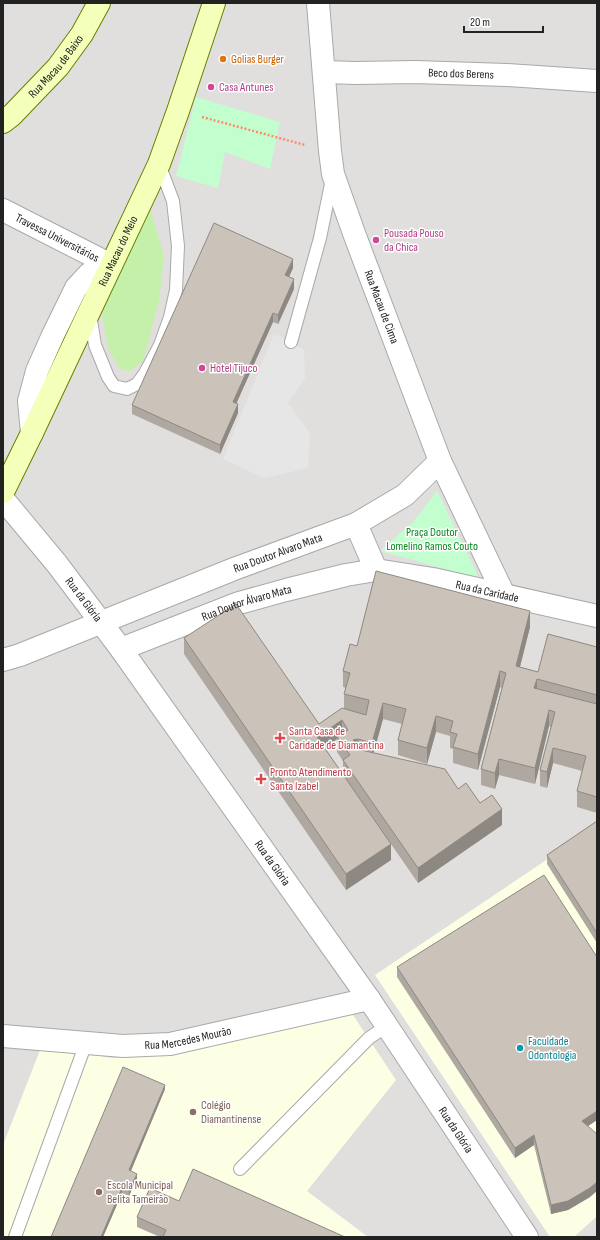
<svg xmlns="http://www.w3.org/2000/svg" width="600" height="1240" font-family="'Sofia Sans Condensed',sans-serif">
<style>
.residential{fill:#e0dfde}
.education{fill:#fcffe4}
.grass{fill:#c5f0aa}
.park{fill:#c3ffce}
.parking{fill:#e6e6e6}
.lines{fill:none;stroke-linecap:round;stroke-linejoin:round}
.lane-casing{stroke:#a9a9a9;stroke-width:14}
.street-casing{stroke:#a9a9a9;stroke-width:24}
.secondary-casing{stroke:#658100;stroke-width:24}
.path{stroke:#ff8b6c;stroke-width:2.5;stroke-dasharray:2 2;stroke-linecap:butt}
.lane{stroke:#fff;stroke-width:12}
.street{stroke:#fff;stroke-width:22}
.secondary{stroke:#f4ffb9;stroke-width:22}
.wall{fill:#afa8a0;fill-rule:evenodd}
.shaded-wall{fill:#8e8882}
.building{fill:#cbc3ba;stroke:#8e8882}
.food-dot{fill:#e8710a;stroke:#fff;stroke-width:1.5}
.hotel-dot{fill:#d1479c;stroke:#fff;stroke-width:1.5}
.health-dot{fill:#e0444e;stroke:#fff;stroke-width:1.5}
.culture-dot{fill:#0f9aa8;stroke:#fff;stroke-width:1.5}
.education-dot{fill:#8d6e63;stroke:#fff;stroke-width:1.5}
.labels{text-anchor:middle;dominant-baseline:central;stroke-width:3;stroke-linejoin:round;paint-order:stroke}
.food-label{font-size:12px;fill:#c56008;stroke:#fff;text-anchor:start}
.street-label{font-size:12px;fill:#222;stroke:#fff}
.hotel-label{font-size:12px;fill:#b23c85;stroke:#fff;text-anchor:start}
.park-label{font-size:12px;fill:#02881b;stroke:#fff}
.health-label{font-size:12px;fill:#be3a42;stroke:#fff;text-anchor:start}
.culture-label{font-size:12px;fill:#0d838f;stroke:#fff;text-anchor:start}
.education-label{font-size:12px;fill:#785e54;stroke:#fff;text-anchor:start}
</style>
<rect width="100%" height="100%" fill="#f3f0e8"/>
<path class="residential" d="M 3,3 L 597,3 L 597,1237 L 3,1237 Z"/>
<path class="education" d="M 597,826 L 597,1216 L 574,1237 L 550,1237 L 375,975 Z
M 351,1012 L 396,1080 L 307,1191 L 368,1237 L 3,1237 L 3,1145 L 42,1045 L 112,1058 L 176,1054 Z"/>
<path class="grass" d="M 150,209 L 164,255 L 159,301 L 143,362 L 129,371 L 120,369 L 108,349 L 102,313 Z"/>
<path class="park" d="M 196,97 L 280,122 L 270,169 L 225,152 L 218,188 L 176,176 Z
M 437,491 L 479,578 L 380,551 L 413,522 Z"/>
<path class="parking" d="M 274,334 L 291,342 L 304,350 L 305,378 L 288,403 L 310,433 L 308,468 L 264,478 L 223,459 Z"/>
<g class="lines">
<defs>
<path id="lane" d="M 90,314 L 95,345 L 108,377 L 114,386 L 127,389 L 137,384 L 145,373 L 160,345 L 170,317 L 176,290 L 178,246 L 173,201 L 159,164
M 291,342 L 320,238 L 332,179
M 240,1169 L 369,1038 L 387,1026
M 15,1237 L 86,1043"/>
<g id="street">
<path id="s1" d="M 318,3 L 330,151 L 333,174 L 355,236 L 440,461 L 504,595"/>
<path id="s2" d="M 324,72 L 356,73 L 415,72 L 507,75 L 597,81"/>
<path id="s3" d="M 3,210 L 111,265"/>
<path d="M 32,433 L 29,401 L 37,371 L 53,335 L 76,288 L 89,274 L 97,272 L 107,273"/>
<path id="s4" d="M 3,499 L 57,564 L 121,649 L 369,999 L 527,1237"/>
<path d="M 356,524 L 376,570"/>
<path id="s5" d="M 121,649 L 239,603 L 286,590 L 346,575 L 376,570 L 433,579 L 597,616"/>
<path id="s6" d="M 3,660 L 20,655 L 234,569 L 356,524 L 405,495 L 440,461"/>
<path id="s7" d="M 3,1036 L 123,1046 L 170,1044 L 369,999"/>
</g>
<g id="secondary">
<path id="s8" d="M 3,122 L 12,115 L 58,67 L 82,34 L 99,3"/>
<path id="s9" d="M 3,492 L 32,433 L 159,164 L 178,111 L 214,3"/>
</g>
</defs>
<use href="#lane" class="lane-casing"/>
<use href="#street" class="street-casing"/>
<use href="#secondary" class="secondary-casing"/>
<path class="path" d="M 202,117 L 305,145"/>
<use href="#lane" class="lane"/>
<use href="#street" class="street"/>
<use href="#secondary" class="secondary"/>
</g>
<path class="wall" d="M 293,268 L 289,277 L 294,289 L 278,324 L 273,322 L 236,403 L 238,413 L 220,454 L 132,414 L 132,405 Z
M 530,627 L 520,667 L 538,672 L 597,647 L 597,813 L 577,807 L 577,791 L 582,771 L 553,763 L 547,788 L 540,786 L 540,770 L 551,727 L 549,726 L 535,784 L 499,775 L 495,789 L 481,785 L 481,769 L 502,688 L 500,687 L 478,770 L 453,763 L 453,749 L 450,748 L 450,736 L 436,732 L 427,764 L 398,755 L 398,740 L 402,724 L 383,719 L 373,753 L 458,789 L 480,803 L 502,825 L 418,883 L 391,844 L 391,860 L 346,890 L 184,654 L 184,638 L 319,724 L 344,709 L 344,694 L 346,688 L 343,687 L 343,671 L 357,646 ZM 337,739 L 337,752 L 343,761 L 343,775 L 325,748 Z
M 597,821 L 597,943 L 547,864 L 547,855 Z
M 597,957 L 597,1120 L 588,1126 L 590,1197 L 568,1210 L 551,1214 L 534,1145 L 515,1158 L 397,977 L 397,967 Z
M 165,1089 L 131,1171 L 137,1178 L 129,1196 L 122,1193 L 103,1237 L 51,1237 Z
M 179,1201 L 345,1237 L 160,1237 L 137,1227 L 137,1217 Z"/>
<path class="shaded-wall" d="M 293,259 L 293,268 L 285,285 L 285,275 Z
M 294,279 L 294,289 L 278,324 L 278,315 Z
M 273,313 L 273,322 L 233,411 L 233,402 Z
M 238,404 L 238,413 L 220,454 L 220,445 Z
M 530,611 L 530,627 L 516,682 L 516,666 Z
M 500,671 L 500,687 L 478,770 L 478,754 Z
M 537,679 L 537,695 L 534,688 Z
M 383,703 L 383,719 L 372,759 L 372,743 Z
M 549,710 L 549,726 L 535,784 L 535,768 Z
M 436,716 L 436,732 L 427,764 L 427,748 Z
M 342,720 L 342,736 L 337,737 L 337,739 L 317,753 L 317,737 Z
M 358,739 L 358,755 L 353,740 Z
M 553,748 L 553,763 L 547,788 L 547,772 Z
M 499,759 L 499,775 L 495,789 L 495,773 Z
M 502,809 L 502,825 L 418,883 L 418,868 Z
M 391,844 L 391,860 L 346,890 L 346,874 Z
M 165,1085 L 165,1089 L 129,1175 L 129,1170 Z
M 597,1111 L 597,1120 L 582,1130 L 582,1121 Z
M 534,1135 L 534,1145 L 515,1158 L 515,1148 Z
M 137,1174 L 137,1178 L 129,1196 L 129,1191 Z
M 597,1182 L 597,1191 L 590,1197 L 568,1210 L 551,1214 L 551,1205 Z
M 122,1188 L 122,1193 L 103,1237 L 101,1237 Z"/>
<path class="building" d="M 214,223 L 293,259 L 285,275 L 294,279 L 278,315 L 273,313 L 233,402 L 238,404 L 220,445 L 132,405 Z
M 376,571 L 530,611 L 516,666 L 538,672 L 548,634 L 597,647 L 597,695 L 537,679 L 534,688 L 597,704 L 597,797 L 577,791 L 586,756 L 553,748 L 547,772 L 540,770 L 555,712 L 549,710 L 535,768 L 499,759 L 495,773 L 481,769 L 506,673 L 500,671 L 478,754 L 453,747 L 457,734 L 450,732 L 453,721 L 436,716 L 427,748 L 398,740 L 406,709 L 383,703 L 372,743 L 358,739 L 353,740 L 361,750 L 445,769 L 458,789 L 466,783 L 480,803 L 492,795 L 502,809 L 418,868 L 343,760 L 350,755 L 337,737 L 348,730 L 342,720 L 317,737 L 391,844 L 346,874 L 184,638 L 236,604 L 319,724 L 342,708 L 366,715 L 369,700 L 344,694 L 350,673 L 343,671 L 350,644 L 357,646 Z
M 597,821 L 597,933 L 547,855 Z
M 544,875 L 597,957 L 597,1111 L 582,1121 L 597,1134 L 597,1182 L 590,1188 L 568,1201 L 551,1205 L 534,1135 L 515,1148 L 397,967 Z
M 123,1067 L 165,1085 L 129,1170 L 137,1174 L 129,1191 L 122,1188 L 101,1237 L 51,1237 Z
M 193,1169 L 345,1237 L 163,1237 L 166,1230 L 137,1217 L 150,1188 L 179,1201 Z"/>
<circle class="food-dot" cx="223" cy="59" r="4"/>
<g class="hotel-dot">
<circle cx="211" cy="87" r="4"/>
<circle cx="376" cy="240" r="4"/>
<circle cx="202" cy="368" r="4"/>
</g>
<g class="health-dot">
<path d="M278 732h4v4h4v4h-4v4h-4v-4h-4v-4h4z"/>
<path d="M259 773h4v4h4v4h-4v4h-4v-4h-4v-4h4z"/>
</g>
<circle class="culture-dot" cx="520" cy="1048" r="4"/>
<g class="education-dot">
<circle cx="193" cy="1112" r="4"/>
<circle cx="99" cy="1192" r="4"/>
</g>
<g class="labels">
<g class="food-label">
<text x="231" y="59">Golias Burger</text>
</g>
<g class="street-label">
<text stroke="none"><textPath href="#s8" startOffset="77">Rua Macau de Baixo</textPath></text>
<text stroke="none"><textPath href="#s2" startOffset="137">Beco dos Berens</textPath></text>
<text stroke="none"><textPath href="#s3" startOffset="61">Travessa Universitários</textPath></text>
<text stroke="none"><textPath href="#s9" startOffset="267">Rua Macau do Meio</textPath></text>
<text stroke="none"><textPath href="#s1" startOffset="313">Rua Macau de Cima</textPath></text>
<text stroke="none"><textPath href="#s6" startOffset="295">Rua Doutor Alvaro Mata</textPath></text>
<text stroke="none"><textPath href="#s5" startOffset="381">Rua da Caridade</textPath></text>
<text stroke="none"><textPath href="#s4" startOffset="129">Rua da Glória</textPath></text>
<text stroke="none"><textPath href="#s5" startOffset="134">Rua Doutor Álvaro Mata</textPath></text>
<text stroke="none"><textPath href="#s4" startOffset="453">Rua da Glória</textPath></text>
<text stroke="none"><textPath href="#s7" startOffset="186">Rua Mercedes Mourão</textPath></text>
<text stroke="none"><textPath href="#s4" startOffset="777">Rua da Glória</textPath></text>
</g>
<g class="hotel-label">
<text x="219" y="87">Casa Antunes</text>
<text x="384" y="233">Pousada Pouso<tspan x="384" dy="14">da Chica</tspan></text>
<text x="210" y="368">Hotel Tijuco</text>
</g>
<g class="park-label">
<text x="432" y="532">Praça Doutor<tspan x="432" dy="14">Lomelino Ramos Couto</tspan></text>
</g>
<g class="health-label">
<text x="289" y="731">Santa Casa de<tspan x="289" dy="14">Caridade de Diamantina</tspan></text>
<text x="270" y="772">Pronto Atendimento<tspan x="270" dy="14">Santa Izabel</tspan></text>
</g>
<g class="culture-label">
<text x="528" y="1041">Faculdade<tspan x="528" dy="14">Odontologia</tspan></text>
</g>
<g class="education-label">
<text x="201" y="1105">Colégio<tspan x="201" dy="14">Diamantinense</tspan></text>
<text x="107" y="1185">Escola Municipal<tspan x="107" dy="14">Belita Tameirão</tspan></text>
</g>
</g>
<rect width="600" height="1240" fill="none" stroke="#222222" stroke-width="8"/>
<path d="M464 26v6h79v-6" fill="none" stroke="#222222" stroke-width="2"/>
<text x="470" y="26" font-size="12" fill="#222222" stroke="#ffffff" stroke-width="3" paint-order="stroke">20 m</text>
</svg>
